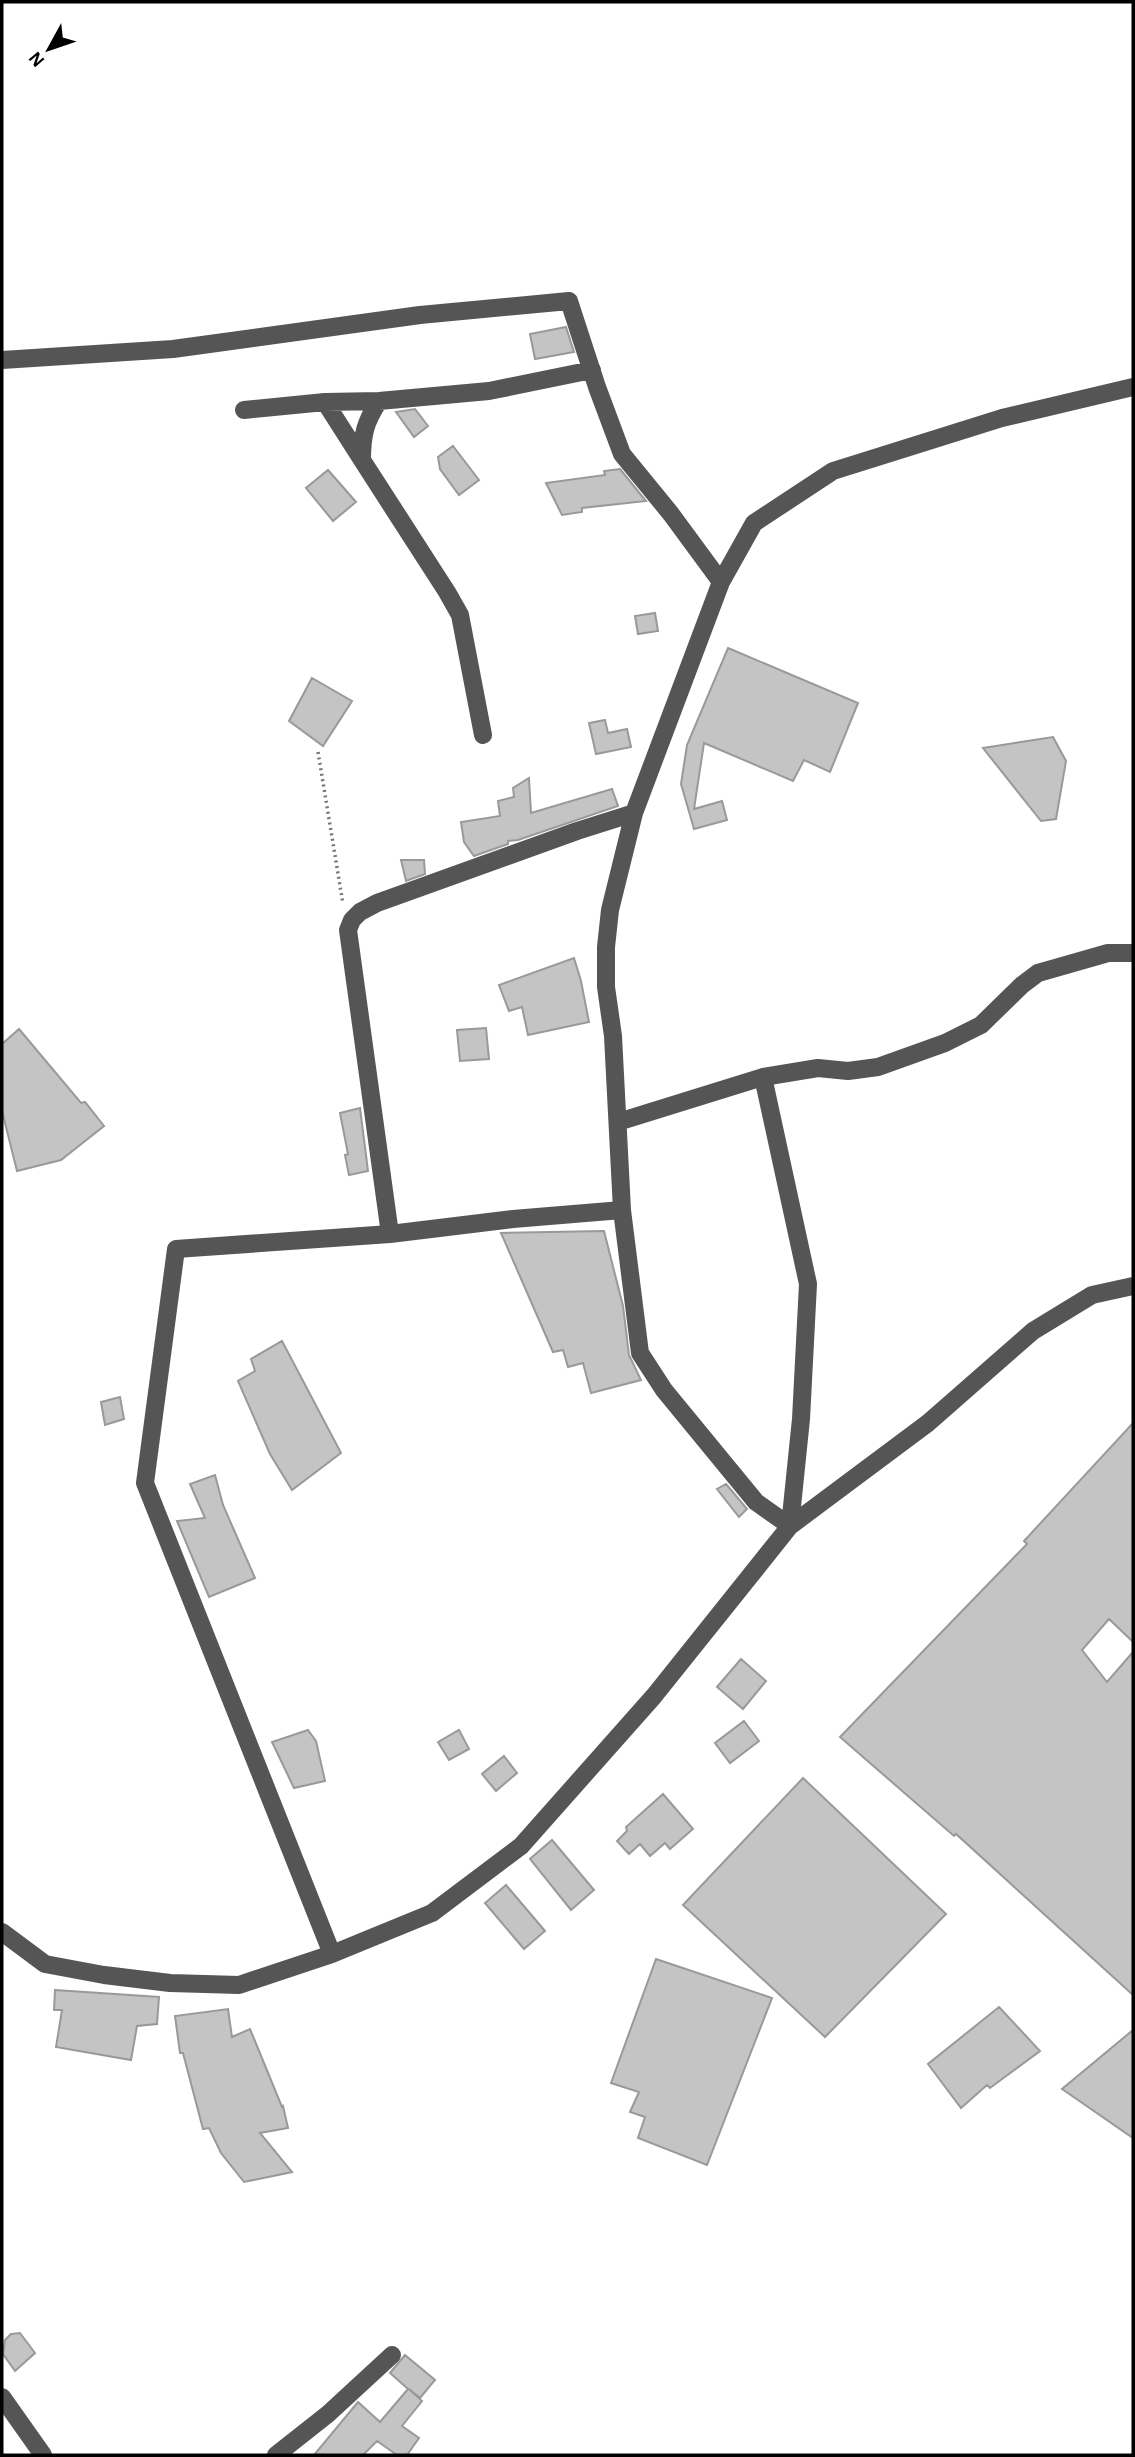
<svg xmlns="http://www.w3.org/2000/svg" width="1135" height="2457" font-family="'Alegreya Sans',sans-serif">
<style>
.building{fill:#c4c4c4;stroke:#999;stroke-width:2}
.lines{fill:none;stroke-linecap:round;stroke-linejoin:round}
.path{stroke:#777;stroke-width:3.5;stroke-dasharray:2 3.5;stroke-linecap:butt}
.minor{stroke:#555;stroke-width:18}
</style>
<rect width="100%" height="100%" fill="#fff"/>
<path class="building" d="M 566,327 L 574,352 L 535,359 L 530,334 Z
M 415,409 L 428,426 L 414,437 L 396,412 Z
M 453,446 L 479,480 L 459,495 L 440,469 L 438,457 Z
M 620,469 L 646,501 L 582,508 L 582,512 L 562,515 L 546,483 L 605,475 L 604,471 Z
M 328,470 L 356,502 L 333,521 L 306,488 Z
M 655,613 L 658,631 L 638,634 L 635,616 Z
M 728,648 L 858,703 L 830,772 L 804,760 L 793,781 L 704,743 L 694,809 L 722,801 L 727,820 L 694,829 L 681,784 L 687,745 Z
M 312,678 L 352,701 L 323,746 L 289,721 Z
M 605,720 L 608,733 L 627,729 L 631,747 L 596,754 L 589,723 Z
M 1053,737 L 1066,761 L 1056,819 L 1041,821 L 983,748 Z
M 529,778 L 531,813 L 612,789 L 618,806 L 518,840 L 508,841 L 508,844 L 474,856 L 464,842 L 461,822 L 500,816 L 498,801 L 514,797 L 513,788 Z
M 401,860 L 424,860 L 425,874 L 406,881 Z
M 574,958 L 581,981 L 589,1022 L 528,1035 L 522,1007 L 509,1011 L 499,985 Z
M 486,1028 L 489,1059 L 460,1061 L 457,1030 Z
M 19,1029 L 81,1103 L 85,1102 L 104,1126 L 61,1160 L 17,1171 L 2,1111 L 2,1044 Z
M 360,1108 L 368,1171 L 349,1175 L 345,1155 L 348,1154 L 340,1113 Z
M 604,1231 L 623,1306 L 629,1355 L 641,1380 L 591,1393 L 583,1363 L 568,1367 L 563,1350 L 553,1352 L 501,1233 Z
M 282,1341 L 341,1453 L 292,1490 L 270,1454 L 238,1381 L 255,1371 L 251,1359 Z
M 120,1397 L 124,1419 L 105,1425 L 101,1402 Z
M 1133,1423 L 1133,1642 L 1109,1619 L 1082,1650 L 1107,1682 L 1133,1652 L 1133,1995 L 956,1834 L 954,1836 L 840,1737 L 1027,1544 L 1024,1541 Z
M 215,1475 L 223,1505 L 255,1578 L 209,1597 L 177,1521 L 205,1518 L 190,1484 Z
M 726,1484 L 747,1509 L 739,1517 L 717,1489 Z
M 741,1659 L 766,1681 L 743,1709 L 717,1687 Z
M 744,1721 L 759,1741 L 730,1763 L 715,1743 Z
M 308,1730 L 316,1741 L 325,1781 L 294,1788 L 272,1742 Z
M 459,1730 L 469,1749 L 449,1760 L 438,1742 Z
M 504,1756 L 517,1773 L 496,1791 L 482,1774 Z
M 803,1778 L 946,1914 L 825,2037 L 683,1905 Z
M 663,1794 L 693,1829 L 670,1849 L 665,1843 L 650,1856 L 640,1844 L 629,1854 L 617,1841 L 627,1831 L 626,1827 Z
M 552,1840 L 594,1890 L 571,1910 L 530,1859 Z
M 506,1885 L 545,1931 L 524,1949 L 485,1903 Z
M 656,1959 L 772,1998 L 707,2165 L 638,2138 L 645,2117 L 630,2112 L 639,2092 L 611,2083 Z
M 55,1990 L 159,1997 L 157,2024 L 137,2026 L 131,2060 L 56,2047 L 62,2010 L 54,2010 Z
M 999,2007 L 1040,2051 L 990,2088 L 987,2085 L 961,2108 L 928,2064 Z
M 228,2009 L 232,2037 L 250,2029 L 282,2107 L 283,2106 L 288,2128 L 260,2133 L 292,2172 L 244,2182 L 221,2153 L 209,2128 L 203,2129 L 183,2053 L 180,2053 L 175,2016 Z
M 1133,2030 L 1133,2138 L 1062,2089 Z
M 20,2333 L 35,2353 L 15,2371 L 3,2354 L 5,2340 L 11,2334 Z
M 405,2355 L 435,2380 L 420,2398 L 409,2389 L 422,2401 L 402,2426 L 419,2438 L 407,2455 L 397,2455 L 377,2441 L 363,2455 L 314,2455 L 358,2402 L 380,2422 L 408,2389 L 390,2373 Z"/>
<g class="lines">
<path class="path" d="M 318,752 L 343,904"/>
<path class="minor" d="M 2,360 L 173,349 L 420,315 L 569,301 L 597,387 L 622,454 L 671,514 L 721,582
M 379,401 C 365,422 362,435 362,460 L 447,592 L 460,615 L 483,735
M 325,402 L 362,460
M 244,410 L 325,402 L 379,401 L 489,391 L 592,370
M 763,1077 L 818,1068 L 848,1071 L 878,1067 L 945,1043 L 981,1025 L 1022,985 L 1038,973 L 1108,953 L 1133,953
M 618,1122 L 763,1077 L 808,1284 L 801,1419 L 790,1526 L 756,1502 L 664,1390 L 640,1353 L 622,1210 L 613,1036 L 606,987 L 606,947 L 610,910 L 634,813 L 721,582 L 754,523 L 833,471 L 1002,418 L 1133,387
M 390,1234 L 348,930 L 352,920 L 360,912 L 377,903 L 577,831 L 634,813
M 2,1932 L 45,1964 L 104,1975 L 170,1983 L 239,1985 L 332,1954 L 432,1913 L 521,1846 L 654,1696 L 790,1526 L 928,1423 L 1033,1331 L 1092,1295 L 1133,1286
M 332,1954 L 145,1483 L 176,1249 L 390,1234 L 513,1219 L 622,1210
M 2,2397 L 43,2455
M 276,2455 L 328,2414 L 392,2355"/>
</g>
<rect width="1135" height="2457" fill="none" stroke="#000000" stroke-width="7"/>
<g transform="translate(49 49) rotate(230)" stroke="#ffffff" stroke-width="5" paint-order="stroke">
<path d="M0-5L12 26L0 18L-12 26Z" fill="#000000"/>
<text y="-10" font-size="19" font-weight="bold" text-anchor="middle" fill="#000000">N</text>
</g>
</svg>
